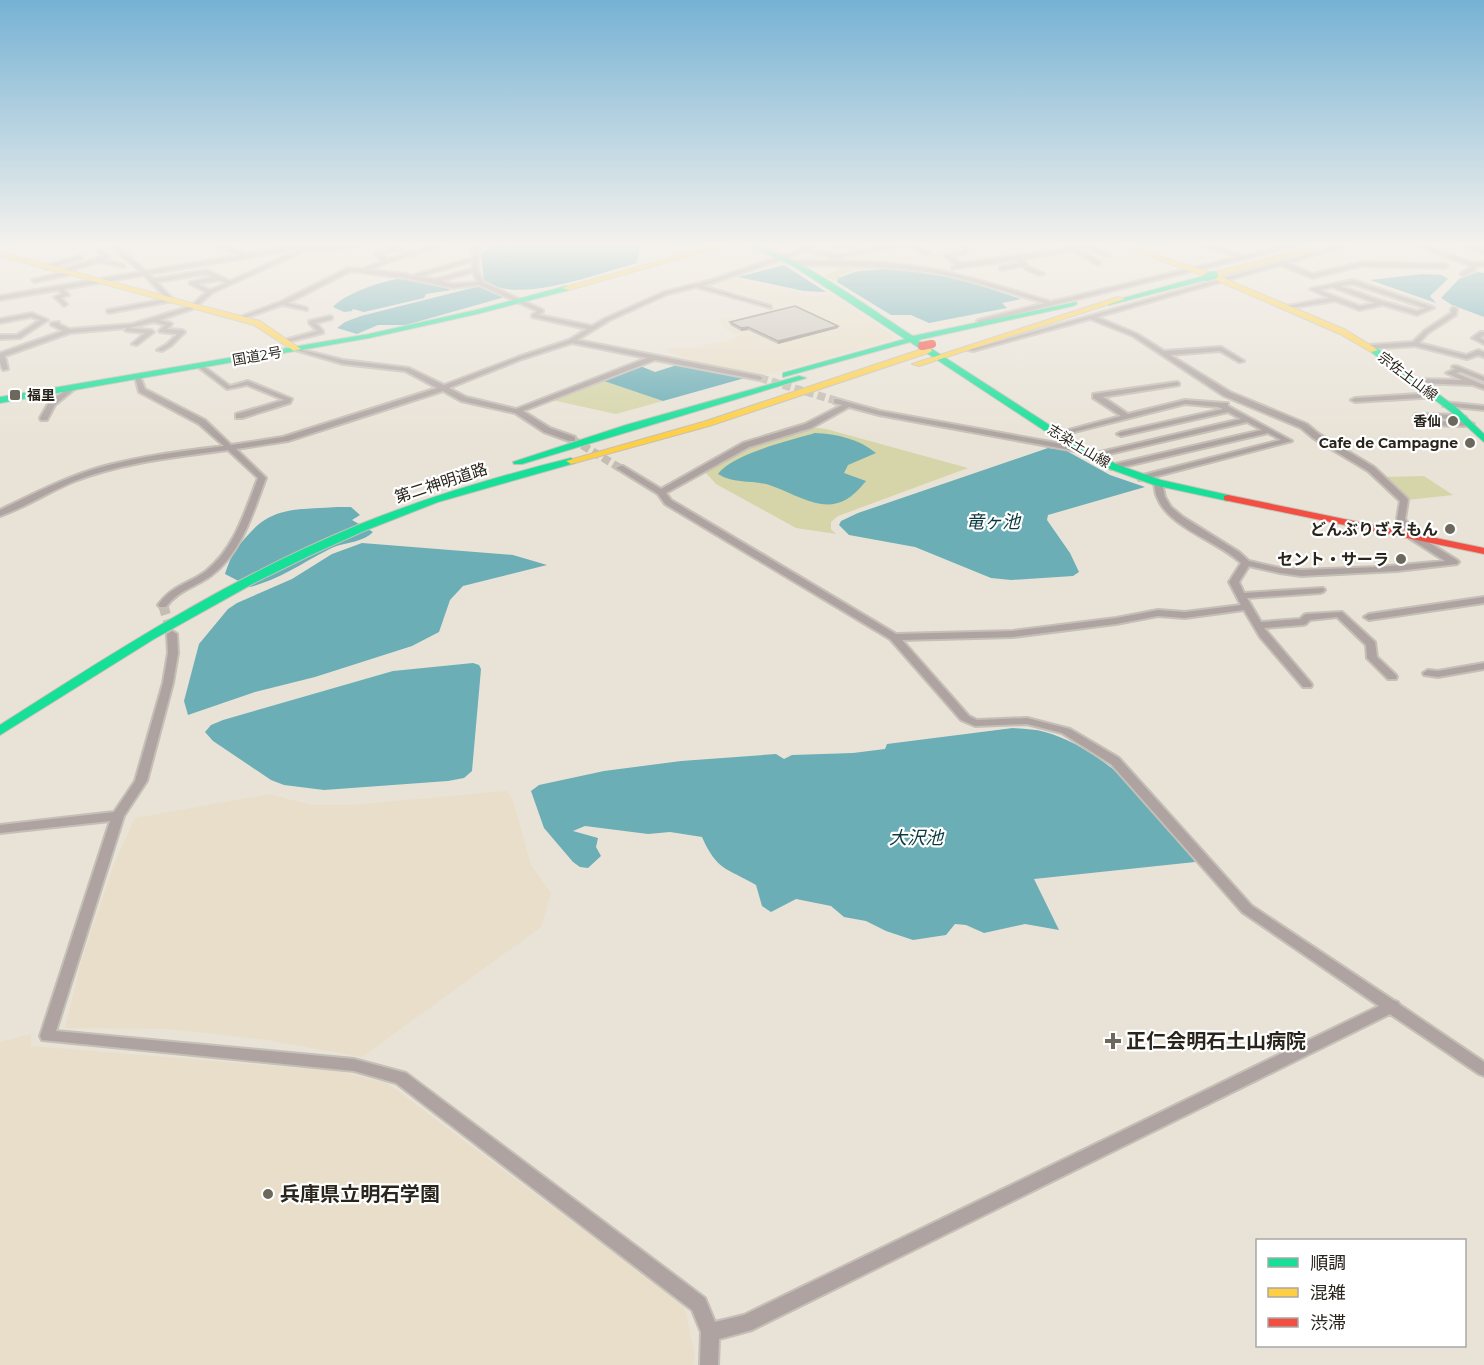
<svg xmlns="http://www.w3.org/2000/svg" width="1484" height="1365" font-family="Montserrat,'Noto Sans JP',sans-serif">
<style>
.built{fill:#e8dec9}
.green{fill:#d5d5a9}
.water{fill:#6baeb6}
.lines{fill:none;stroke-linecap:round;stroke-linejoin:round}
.street-tunnel-far1{stroke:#c3bdb2;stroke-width:8;stroke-dasharray:8 4;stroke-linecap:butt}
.street-tunnel{stroke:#c3bdb2;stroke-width:10;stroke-dasharray:10 5;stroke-linecap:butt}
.street-casing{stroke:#c5c0b7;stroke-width:4}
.fast-casing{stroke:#c5c0b7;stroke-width:2}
.slow-casing{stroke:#c5c0b7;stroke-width:2}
.jam-casing{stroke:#c5c0b7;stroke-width:2}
.street{fill:#aea3a1;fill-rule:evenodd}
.fast{fill:#16e098;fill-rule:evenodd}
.slow{fill:#ffcf43;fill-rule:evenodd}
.jam{fill:#f24e42;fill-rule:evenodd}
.fast-bridge-casing{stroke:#c5c0b7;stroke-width:9;stroke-linecap:butt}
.jam-bridge-casing{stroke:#c5c0b7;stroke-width:9;stroke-linecap:butt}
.fast-bridge{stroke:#16e098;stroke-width:8}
.jam-bridge{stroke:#f24e42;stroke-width:8}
.wall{fill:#afaaa3}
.shaded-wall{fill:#8f8b85}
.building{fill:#ccc6be;stroke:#8f8b85;stroke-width:1.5}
.poi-dot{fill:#6c685e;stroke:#fff;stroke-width:2}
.labels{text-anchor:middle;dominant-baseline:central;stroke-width:4.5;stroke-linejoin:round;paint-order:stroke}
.far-street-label{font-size:14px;fill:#29251d;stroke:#fff}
.far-poi-label{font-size:14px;font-weight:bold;fill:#29251d;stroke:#fff;text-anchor:end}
.street-label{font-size:16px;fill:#29251d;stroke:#fff}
.poi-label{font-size:16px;font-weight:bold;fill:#29251d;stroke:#fff;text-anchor:end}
.water-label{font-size:18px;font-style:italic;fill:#0b3940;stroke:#fff}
.near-poi-label{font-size:20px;font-weight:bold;fill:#29251d;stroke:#fff;text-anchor:start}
</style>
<rect width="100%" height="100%" fill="#e9e3d7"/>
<path class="built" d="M 729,277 L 816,296 L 831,294 L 894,336 L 891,340 L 761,376 L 695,361 L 666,351 L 668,348 L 701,348 L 702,346 L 729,340 L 741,335 L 725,329 L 719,319 L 741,318 L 778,306 L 741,292 L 708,284 Z
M 507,791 L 513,801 L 531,865 L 551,893 L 541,927 L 362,1057 L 261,1039 L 167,1029 L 65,1028 L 82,958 L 114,864 L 135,818 L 270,794 L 311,805 L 351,805 Z
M 31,1034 L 31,1046 L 336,1071 L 387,1083 L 684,1305 L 695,1357 L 693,1365 L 0,1365 L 0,1042 Z"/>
<path class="green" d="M 858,263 L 930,272 C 905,272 853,260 835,281 L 825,276 L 850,264 Z
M 602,380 L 663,401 L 616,414 L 547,399 Z
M 818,428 L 826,429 L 968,468 L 838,516 L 831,522 L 831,529 L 836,534 L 796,528 L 716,484 L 705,472 C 739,451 777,430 818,428 Z
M 1424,476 L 1453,495 L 1407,500 L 1381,477 Z"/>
<path class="water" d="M 494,246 L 640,246 L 637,263 C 598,273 519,305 484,281 L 481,254 Z
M 784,265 L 826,292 L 825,292 L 804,291 L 738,277 Z
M 884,269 L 913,270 L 951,276 L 1021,299 L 1002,303 L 1007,308 L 929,323 L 911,315 L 891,315 L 837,282 L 838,278 L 858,271 Z
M 1478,272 L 1484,273 L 1484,317 L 1452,305 L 1441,298 L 1459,279 Z
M 1422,274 L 1442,275 L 1448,279 L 1430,296 L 1436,303 L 1370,280 Z
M 398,279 L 430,281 L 451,290 L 426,294 L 424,298 L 364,312 L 353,309 L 352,311 L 344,312 L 333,307 C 344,294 382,281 398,279 Z
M 480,286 L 505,297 L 406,325 L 378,325 L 357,334 L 337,328 L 345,322 L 361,316 Z
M 680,364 L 745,378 L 663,401 L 601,380 L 638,365 L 655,372 Z
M 815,433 C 837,434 859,439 876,453 L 848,465 L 844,473 L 866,481 C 834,522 810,500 772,486 C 754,479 735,485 718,474 C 732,454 791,440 815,433 Z
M 1048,448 L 1065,450 L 1110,475 L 1145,487 L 1048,515 L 1047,520 L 1070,553 L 1079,572 L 1073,576 L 1011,580 L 991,578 L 915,547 L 849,535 L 839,525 L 841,521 L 858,513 Z
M 337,507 L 351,507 L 360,515 L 352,520 L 373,532 C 364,542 347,542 334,547 C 304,561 284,578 250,587 L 225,574 C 231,556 235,549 248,535 C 273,505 301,510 337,507 Z
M 362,543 L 513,555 L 547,565 L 463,586 L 450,600 L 439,632 L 412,646 L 315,677 L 255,692 L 188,715 L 184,701 L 199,644 L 228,609 L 237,603 L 292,579 L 332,554 Z
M 473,663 L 479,665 L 481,669 L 472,771 L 464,778 L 448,781 L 324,790 L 284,785 L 271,780 L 213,741 L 205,732 L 211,725 L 223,720 L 393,671 Z
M 1013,728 C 1024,729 1035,729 1045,732 C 1101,747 1167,812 1195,862 L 1034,879 L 1059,930 L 1025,924 L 984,933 L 966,925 L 955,924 L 946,935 L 913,940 L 886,931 L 866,921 L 844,917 L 831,906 L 796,899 L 771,912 L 762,906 L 756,885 C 727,868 717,871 702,837 L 670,832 L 648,834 L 585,826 L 573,831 L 598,838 L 596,847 L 601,856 L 588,868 L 580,867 L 573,862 L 544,828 L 531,791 L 539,785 L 604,771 L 681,761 L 776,754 L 784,759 L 792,755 L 853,753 L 885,749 L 887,744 Z"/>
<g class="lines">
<path class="street-tunnel-far1" d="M 760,378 L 837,401
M 572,439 L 620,468"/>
<path class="street-tunnel" d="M 163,605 L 171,631"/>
<defs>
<path id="street" d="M 110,246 L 116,246 L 146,271 L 242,255 L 217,246 L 224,246 L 247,254 L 293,246 L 359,246 L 330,251 L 306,250 L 212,293 L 195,308 L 160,320 L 171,323 L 172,324 L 167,329 L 182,330 L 185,332 L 171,346 L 162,351 L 157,350 L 167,344 L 177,334 L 160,332 L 159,331 L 165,325 L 154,322 L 129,328 L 151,330 L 154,332 L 137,345 L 132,344 L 145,333 L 126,331 L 125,330 L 127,328 L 70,333 L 5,356 L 8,369 L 3,370 L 0,363 L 0,353 L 63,331 L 51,325 L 51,323 L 59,322 L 59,324 L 70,329 L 132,324 L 191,306 L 206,292 L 190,284 L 190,282 L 213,277 L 205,274 L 157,282 L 173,299 L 173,301 L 109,313 L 107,312 L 107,310 L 167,299 L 144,275 L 64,289 L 69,295 L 61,298 L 67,304 L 64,306 L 54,297 L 62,294 L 58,290 L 0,300 L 0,296 L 141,272 ZM 293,250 L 299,250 L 230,281 L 206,270 L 154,279 L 149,274 ZM 219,280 L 226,283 L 210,290 L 198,284 Z
M 399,246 L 407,253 L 435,246 L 443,246 L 388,262 L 370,270 L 407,274 L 411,276 L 473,258 L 473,246 L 478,246 L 478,270 L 483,282 L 543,310 L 543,312 L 539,315 L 592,326 L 606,318 L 664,292 L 712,280 L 810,246 L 817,246 L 811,249 L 837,255 L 890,246 L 900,246 L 843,257 L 841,260 L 806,251 L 703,286 L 771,306 L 771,308 L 696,287 L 668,294 L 610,320 L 577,340 L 760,376 L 763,378 L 760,380 L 655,360 L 523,411 L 550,428 L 575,437 L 575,441 L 569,441 L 544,432 L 515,413 L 461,401 L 443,391 L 288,441 L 236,449 L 266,478 C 253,512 242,552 212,575 C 196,587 178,590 166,607 L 160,607 L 158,605 C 172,585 189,584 206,571 C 235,548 245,511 258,478 L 228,450 C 176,457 124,462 75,481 C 50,491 26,507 0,516 L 0,510 C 33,494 66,477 101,467 C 141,456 183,451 224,446 L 199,424 L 139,392 L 135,377 L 136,376 L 140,376 L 145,389 L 205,420 L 231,445 L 283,437 L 437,388 L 405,371 L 343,364 L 295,350 L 295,348 L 343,360 L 409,368 L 444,385 L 518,357 L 569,340 L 587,329 L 532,317 L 532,315 L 537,311 L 479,285 L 453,288 L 405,278 L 351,271 L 288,303 L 307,308 L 307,310 L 282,305 L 242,319 L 237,318 L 280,302 L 348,268 L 363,269 L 382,261 L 375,254 L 375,252 ZM 398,250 L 403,255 L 387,259 L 381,254 ZM 473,261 L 472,269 L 436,279 L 417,277 ZM 473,272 L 477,282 L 453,284 L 442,281 ZM 572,343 L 647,358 L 516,409 L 466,397 L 449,388 L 522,359 Z
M 834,246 L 841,246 L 835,249 L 832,247 Z
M 847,246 L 854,246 L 851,248 Z
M 907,246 L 914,246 L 930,253 L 925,254 Z
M 961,246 L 965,246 L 968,252 L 951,257 L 961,263 L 1053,251 L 1073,246 L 1094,246 L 1093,247 L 1111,254 L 1108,256 L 1086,249 L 1080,250 L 1100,262 L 1100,264 L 1098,265 L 1074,251 L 1021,259 L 1026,263 L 1026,265 L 1002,270 L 1000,269 L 1000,267 L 1019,263 L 1015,260 L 952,269 L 952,267 L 956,265 L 944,256 L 963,250 Z
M 1203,246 L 1210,246 L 1244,256 L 1286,246 L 1295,246 L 980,323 L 977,321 L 978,320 L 1045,303 C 1004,292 963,276 921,271 C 878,265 835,265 792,265 L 789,263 L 792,261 C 836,261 881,260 925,268 C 967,275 1008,289 1049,301 L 1050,302 L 1239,257 Z
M 1338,246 L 1346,246 L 1287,263 L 1313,274 L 1362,262 L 1445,264 L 1448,266 L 1445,268 L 1362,266 L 1312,278 L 1281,265 L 1097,317 L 1137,334 L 1164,351 L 1221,347 L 1244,361 L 1239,362 L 1220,351 L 1170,355 L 1230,392 L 1307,424 L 1319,434 L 1374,467 L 1407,498 L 1408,500 L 1405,519 L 1415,534 L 1457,560 L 1459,562 L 1457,564 L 1397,571 L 1301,576 L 1280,573 L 1249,566 L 1239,582 L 1244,593 L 1323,588 L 1325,590 L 1323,592 L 1320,593 L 1247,598 L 1261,622 L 1300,619 L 1304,615 L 1307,614 L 1342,612 L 1375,642 L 1377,657 L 1396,675 L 1397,677 L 1396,679 L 1388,679 L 1367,658 L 1366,645 L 1337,617 L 1310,620 L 1306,624 L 1303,625 L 1264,628 L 1311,683 L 1312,685 L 1311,687 L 1303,687 L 1260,637 L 1244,610 L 1185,618 L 1158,616 L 1116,624 L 1013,637 L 902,640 L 969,716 L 977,720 L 1027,718 L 1070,729 L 1119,758 L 1252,906 L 1393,1000 L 1398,1002 L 1400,1005 L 1484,1062 L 1484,1076 L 1479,1074 L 1390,1014 L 752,1330 L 719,1339 L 718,1365 L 700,1365 L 701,1332 L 692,1310 L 396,1083 L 354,1071 L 42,1040 L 40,1036 L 110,821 L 0,833 L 0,825 L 114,812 L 135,781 L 163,683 L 168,653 L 167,634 L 172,631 L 177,634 L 178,653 L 173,683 L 147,781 L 124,816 L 56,1031 L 354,1059 L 406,1073 L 705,1298 L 715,1322 L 744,1315 L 1379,1006 L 1242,912 L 1111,764 L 1062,733 L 1027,724 L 975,726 L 961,720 L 890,639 L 665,504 L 658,494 L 616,468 L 620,466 L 623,466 L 661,489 L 743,443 L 805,424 L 842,405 L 834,403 L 834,399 L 837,399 L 880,411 L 1084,448 L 1085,450 L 1081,452 L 879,415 L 849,407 L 811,428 L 749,447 L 666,493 L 671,500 L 896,634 L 1013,631 L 1116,618 L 1158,610 L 1185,612 L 1241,605 L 1229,582 L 1241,563 C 1218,541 1169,528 1157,497 C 1155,493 1155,487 1154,483 L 1158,481 L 1162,483 L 1165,497 L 1171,507 L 1183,517 L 1239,552 L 1249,561 L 1280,568 L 1301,570 L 1378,567 L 1445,561 L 1409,538 L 1397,519 L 1400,501 L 1368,471 L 1313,438 L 1301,428 L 1224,396 L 1133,336 L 1090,319 L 973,351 L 968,350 Z
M 1418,246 L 1425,246 L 1474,263 L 1484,262 L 1484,266 L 1476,266 L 1475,270 L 1465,275 L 1461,275 L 1461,273 L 1470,268 L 1470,266 Z
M 1464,246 L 1472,246 L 1484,249 L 1484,253 Z
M 101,249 L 110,257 L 104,260 L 124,265 L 124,267 L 98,262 L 62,273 L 59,271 L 103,256 L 98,251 Z
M 79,256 L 82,258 L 81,259 L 46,269 L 43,267 Z
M 1025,267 L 1029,267 L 1044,274 L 1039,275 L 1025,269 Z
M 69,271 L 71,272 L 71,274 L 35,282 L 32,280 Z
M 1353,280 L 1433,307 L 1434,308 L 1417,315 L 1383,305 L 1359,310 L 1335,301 L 1285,309 L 1282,307 L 1329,298 L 1310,289 ZM 1353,284 L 1425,308 L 1417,311 L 1382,301 L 1340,286 ZM 1332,287 L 1375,303 L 1360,306 L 1319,290 Z
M 1454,307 L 1457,309 L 1456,315 L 1428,333 L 1419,343 L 1466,355 L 1478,350 L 1484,352 L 1484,357 L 1478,355 L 1467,359 L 1415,346 L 1370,349 L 1367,347 L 1370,345 L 1413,342 L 1424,331 L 1451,313 L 1451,309 Z
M 32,313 L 48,320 L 20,338 L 0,339 L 0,335 L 17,335 L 40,320 L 31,317 L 0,323 L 0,319 Z
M 330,316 L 332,317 L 332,319 L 316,323 L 323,331 L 323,333 L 284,343 L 281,341 L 317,331 L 309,323 L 309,321 Z
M 1480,332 L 1484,332 L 1484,335 L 1480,338 L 1484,340 L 1484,344 L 1472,338 Z
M 198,365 L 202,365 L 230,386 L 248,381 L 292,399 L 290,403 L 242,418 L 236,418 L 236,414 L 284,400 L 247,385 L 227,389 L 198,367 Z
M 1453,366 L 1457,366 L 1484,377 L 1484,381 L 1461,372 L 1456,373 L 1484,385 L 1484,389 L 1473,385 L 1415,383 L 1412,381 L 1415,379 L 1462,380 L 1446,373 L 1455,369 L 1452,367 Z
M 1177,382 L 1179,383 L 1179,385 L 1103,397 L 1128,414 L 1185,400 L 1225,403 L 1228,403 L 1228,406 L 1292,441 L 1142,480 L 1139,480 L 1139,476 L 1281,440 L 1268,433 L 1114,469 L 1111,469 L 1111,465 L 1262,430 L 1247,422 L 1092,458 L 1088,456 L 1092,454 L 1241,419 L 1228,412 L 1121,436 L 1117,434 L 1121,432 L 1223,409 L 1218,407 L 1185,404 L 1058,436 L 1054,434 L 1121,416 L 1093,398 L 1093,394 Z
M 70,387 L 76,388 L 55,405 L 47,420 L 41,420 L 40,418 L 49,402 Z
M 1434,393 L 1438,395 L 1437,397 L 1355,402 L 1351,400 L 1355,398 Z
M 1443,402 L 1484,406 L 1484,410 L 1446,406 L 1443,406 Z
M 1415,414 L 1462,415 L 1466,417 L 1465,419 L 1423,418 L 1425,421 L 1470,422 L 1474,424 L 1470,426 L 1423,425 L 1420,425 L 1414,416 Z
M 1484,597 L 1484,603 L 1369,620 L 1364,617 L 1369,614 Z
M 1484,663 L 1484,669 L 1438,677 L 1424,675 L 1423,673 L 1428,670 L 1438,671 Z"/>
<path id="fast" d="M 749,246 C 787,246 877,314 913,336 L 1076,302 L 1077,304 L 1073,306 L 918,340 L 1085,448 L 1118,465 L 1161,480 L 1228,495 L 1233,498 L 1228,501 L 1154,485 L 1110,469 L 1077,452 L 910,342 L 783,377 L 783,373 L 905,339 L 793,266 Z
M 1207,275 L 1210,275 L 1210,279 L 1109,305 L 1105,303 Z
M 566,286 L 570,288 L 569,290 L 477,314 L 369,338 L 0,403 L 0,397 L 369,334 L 476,310 Z
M 1371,348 L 1377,348 L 1457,408 L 1484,434 L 1484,442 L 1451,412 L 1371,352 Z
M 799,376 L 806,378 L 522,464 L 514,464 L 513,462 L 626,425 Z
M 571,458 L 576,461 L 575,463 L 438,502 L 364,531 L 311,555 L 258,581 L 154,639 L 0,735 L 0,725 C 115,651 231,577 358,525 C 427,497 499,476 571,458 Z"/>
<path id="slow" d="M 714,246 L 724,246 L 569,290 L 562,288 Z
M 1120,246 L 1129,246 L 1212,273 L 1317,246 L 1327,246 L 1219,276 L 1346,330 L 1378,350 L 1371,352 L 1340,334 L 1218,281 Z
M 0,252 L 260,321 L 301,349 L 294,351 L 254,325 L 0,256 Z
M 1118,297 L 1125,299 L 919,366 L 912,364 Z
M 928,347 L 932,350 L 931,352 L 709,426 L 571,464 L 566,461 L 703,422 Z"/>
<path id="jam" d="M 1228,495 L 1484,548 L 1484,554 L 1224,500 L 1224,496 Z"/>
</defs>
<use href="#street" class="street-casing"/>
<use href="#fast" class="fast-casing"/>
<use href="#slow" class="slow-casing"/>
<use href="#jam" class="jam-casing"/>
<use href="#street" class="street"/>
<use href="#fast" class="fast"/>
<use href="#slow" class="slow"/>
<use href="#jam" class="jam"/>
<defs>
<path id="fast-bridge" d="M 1207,277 L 1214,275"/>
<path id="jam-bridge" d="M 922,346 L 932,344"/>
</defs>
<use href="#fast-bridge" class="fast-bridge-casing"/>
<use href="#jam-bridge" class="jam-bridge-casing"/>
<use href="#fast-bridge" class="fast-bridge"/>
<use href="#jam-bridge" class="jam-bridge"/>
</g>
<path class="wall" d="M 730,322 L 838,328 L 778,344 L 748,330 L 741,331 L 730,325 Z"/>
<path class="shaded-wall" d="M 838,326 L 838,328 L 778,344 L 778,341 Z
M 748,327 L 748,330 L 741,331 L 741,328 Z"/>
<path class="building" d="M 795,306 L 838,326 L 778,341 L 748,327 L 741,328 L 730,322 Z"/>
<linearGradient id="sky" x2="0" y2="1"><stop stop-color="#76b2d4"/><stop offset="0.56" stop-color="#f5f2ed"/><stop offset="1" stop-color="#f5f2ed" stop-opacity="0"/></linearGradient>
<rect width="1484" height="437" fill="url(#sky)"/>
<g class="poi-dot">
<rect x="9" y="389" width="12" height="12" rx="3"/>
<circle cx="1453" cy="421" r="6"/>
<circle cx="1470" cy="443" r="6"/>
<circle cx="1450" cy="529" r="6"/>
<circle cx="1401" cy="559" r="6"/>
<path d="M1110 1032h6v6h6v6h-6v6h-6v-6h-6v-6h6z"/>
<circle cx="268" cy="1194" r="6"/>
</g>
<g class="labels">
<g class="far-street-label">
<text transform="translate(257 356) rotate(-10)">国道2号</text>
<text transform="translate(1408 376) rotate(37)">宗佐土山線</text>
<text transform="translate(1079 446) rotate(31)">志染土山線</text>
</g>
<g class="far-poi-label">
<text x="27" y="395" text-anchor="start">福里</text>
<text x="1441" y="421">香仙</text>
<text x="1458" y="443">Cafe de Campagne</text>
</g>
<g class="street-label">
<text transform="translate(441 483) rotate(-18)">第二神明道路</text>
</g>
<g class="poi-label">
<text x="1438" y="529">どんぶりざえもん</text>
<text x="1389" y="559">セント・サーラ</text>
</g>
<g class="water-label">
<text x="993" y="522">竜ヶ池</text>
<text x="916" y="838">大沢池</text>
</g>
<g class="near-poi-label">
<text x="1126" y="1041">正仁会明石土山病院</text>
<text x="280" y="1194">兵庫県立明石学園</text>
</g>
</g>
<rect x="1256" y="1239" width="210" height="108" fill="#ffffff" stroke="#a9a8a5" stroke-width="1.5"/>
<rect x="1268" y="1258" width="30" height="9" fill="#16e098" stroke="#a9a8a5" stroke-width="1.5"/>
<text x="1310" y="1269" font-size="18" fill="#29251d">順調</text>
<rect x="1268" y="1288" width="30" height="9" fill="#ffcf43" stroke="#a9a8a5" stroke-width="1.5"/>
<text x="1310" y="1299" font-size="18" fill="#29251d">混雑</text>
<rect x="1268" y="1318" width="30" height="9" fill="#f24e42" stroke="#a9a8a5" stroke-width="1.5"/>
<text x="1310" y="1329" font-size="18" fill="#29251d">渋滞</text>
</svg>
